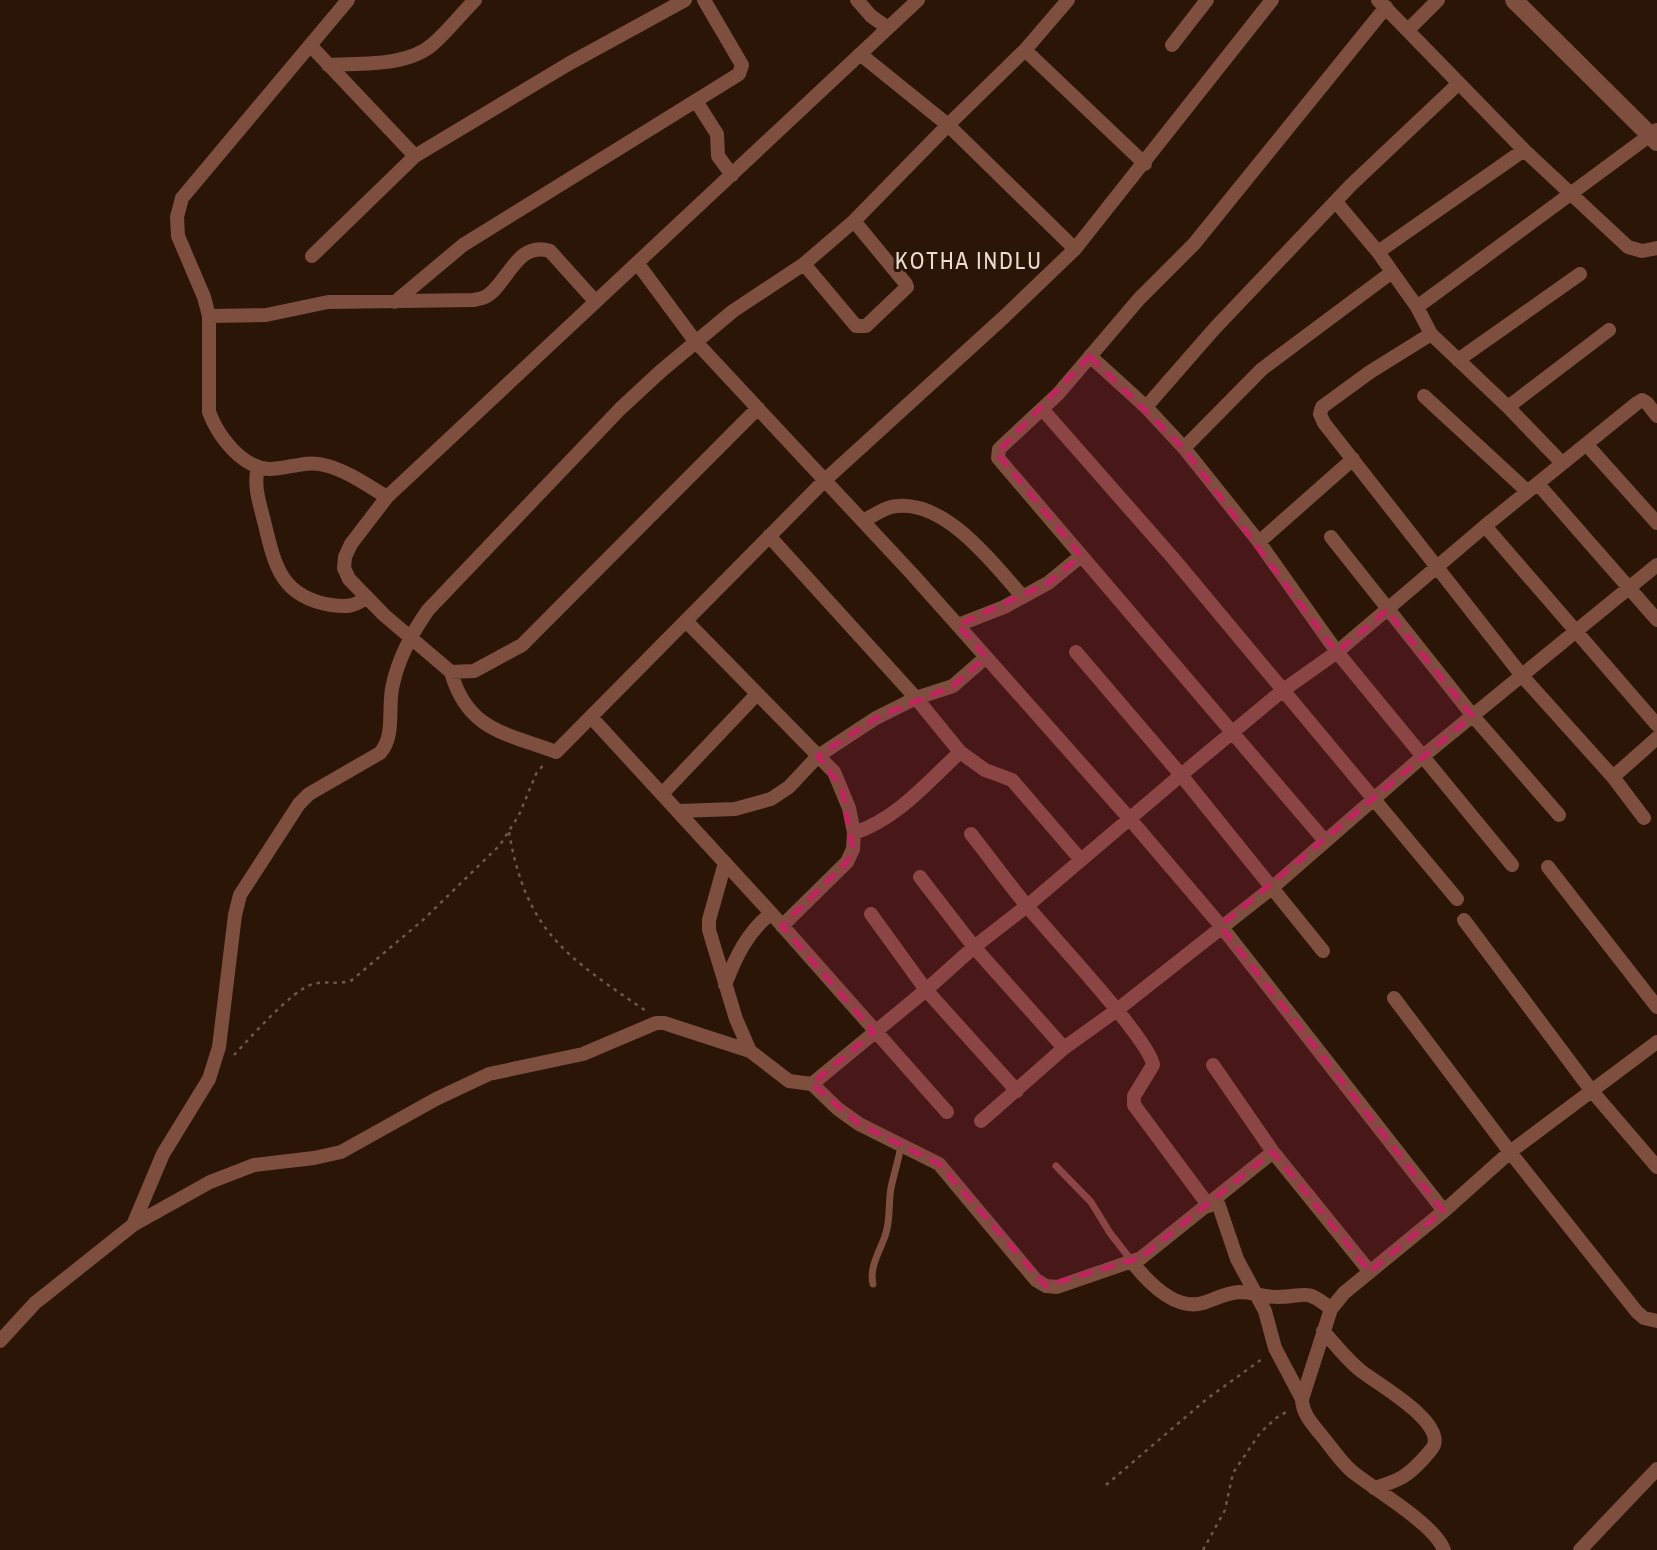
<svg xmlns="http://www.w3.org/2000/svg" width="1657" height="1550" font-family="'Archivo Narrow',sans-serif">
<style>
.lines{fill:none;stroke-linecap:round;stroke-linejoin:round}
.path{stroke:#6c594d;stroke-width:2.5;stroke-dasharray:3.5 5;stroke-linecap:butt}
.service{stroke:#7e4e3f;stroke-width:7}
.minor{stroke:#7e4e3f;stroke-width:14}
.tertiary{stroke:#7e4e3f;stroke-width:18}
.marked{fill:#c42261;fill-opacity:0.2;stroke:#c42261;stroke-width:5;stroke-dasharray:14 9;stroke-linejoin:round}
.labels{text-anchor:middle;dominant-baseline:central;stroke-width:6;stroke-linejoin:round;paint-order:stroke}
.neighbourhood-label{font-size:23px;letter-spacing:2px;fill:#ebdcd3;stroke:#2a1507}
</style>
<rect width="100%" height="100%" fill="#2a1507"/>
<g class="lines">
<path class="path" d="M 509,832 C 526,932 567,957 646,1011
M 234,1055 C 250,1038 292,990 313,984 C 327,980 338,986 352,980 L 423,920 L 500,845 L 519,815 L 536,774 L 545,763
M 1106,1485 L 1208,1398 L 1262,1359
M 1203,1550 L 1225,1510 L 1233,1473 L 1260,1433 L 1276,1418 L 1288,1411"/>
<path class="service" d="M 1056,1166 L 1091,1202 L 1110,1233 L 1131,1260
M 873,1284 C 869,1267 880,1251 885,1236 C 891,1220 888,1204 891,1188 C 894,1173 899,1159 901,1145"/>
<path class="minor" d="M 348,0 L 182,198 L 177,217 L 178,236 L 204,297 L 209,316 L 209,412 C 218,436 241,467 269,469 C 288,469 306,460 324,465 C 346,470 367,485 387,497
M 857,0 L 871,16 L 888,28
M 1068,0 L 1025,50 L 948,125 L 1075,249
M 1378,0 L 1524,150 L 1628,247 L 1642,251 L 1657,248
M 1408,30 L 1438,0
M 310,45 L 415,156
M 1172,45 L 1207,0
M 1025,50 L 1145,164
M 328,65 C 361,63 407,67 433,44 C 448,31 461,14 475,0
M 696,101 L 717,134 L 718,156 L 732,175
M 1336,202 L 1378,252 L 1417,307 L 1431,334 L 1508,407 L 1562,463
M 1378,252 L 1524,150
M 312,256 L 415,156 L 570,63 L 685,0
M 638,264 L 695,341 L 914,576 L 1129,818 L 1221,926 L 1444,1211 L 1510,1152 L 1657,1042
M 804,264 L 856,326 L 866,326 L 907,287 L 906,284 L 854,221
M 395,302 L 463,245 L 739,74 L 742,65 L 704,0
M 1417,307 L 1657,130
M 209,316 L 266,315 L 328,302 L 474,300 C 477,299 481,299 485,297 C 507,286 516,240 550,251 L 595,301
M 1431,334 L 1370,372 L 1322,407 L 1320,414 L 1324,423 L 1523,677 L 1613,777 L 1644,818
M 1090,356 L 1146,407 L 1184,448 L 1259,542 L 1337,652 L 1512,865
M 1458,360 L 1580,274
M 1424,396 L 1527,491
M 1146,407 L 1215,328 L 1351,185 L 1459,83
M 1508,407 L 1609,330
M 758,408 L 522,645 L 474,671 L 451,672 L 384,615 L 349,579 L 344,568 L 345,557 L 351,544 L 387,497 L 918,0
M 1043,410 L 1173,558 L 1457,899
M 1587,445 L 1657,523
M 1184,448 L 1262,369 L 1392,272
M 258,467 C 253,487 260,504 265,525 C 275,567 282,597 331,605 C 347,607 354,607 367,597
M 1538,484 L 1657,620
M 863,521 C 873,516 886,506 898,506 C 947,502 993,563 1022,596
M 1485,526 L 1657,725
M 769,536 L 916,698 L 960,752 L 985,770 L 1012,780 L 1081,860
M 1331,537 L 1473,716 L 1559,815
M 1259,542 L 1353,459
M 686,621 L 834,772 L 849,808 L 854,833 L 853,849 L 847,862 L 782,926
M 958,625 L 1004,607 L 1048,583 L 1081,556
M 1076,652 L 1181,775 L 1323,951
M 451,672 C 467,730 505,733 556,752 L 825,480 L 1004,317 L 1075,249 L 1272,0
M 591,717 L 771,913 L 947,1112
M 1613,777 L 1657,738
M 662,794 L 757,694
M 678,811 L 735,809 L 771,799 L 789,787 L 818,756 L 876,718 L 916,698 L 953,686 L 986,657
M 854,833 C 897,819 928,782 960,752
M 971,834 C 990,858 1008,883 1027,906 C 1049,933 1150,1040 1153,1065 L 1134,1096 L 1134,1105 L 1209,1206
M 1325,841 L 998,458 L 999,449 L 1058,394 L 1139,299 L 1194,244 L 1386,7
M 725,863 L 709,920 L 709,930 L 736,1019 L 750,1051
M 1548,867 L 1657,1007
M 920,877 L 974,947 L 1064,1048
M 871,914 L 926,990 L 1017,1091
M 1464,920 L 1591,1090 L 1657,1167
M 725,985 C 736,956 747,933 771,913
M 1394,998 L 1510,1152 L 1637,1312 L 1644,1318 L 1657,1321
M 1213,1065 L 1273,1152 L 1370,1272
M 812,1084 L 838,1109 L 859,1124 L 939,1164 L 1036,1280 L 1046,1286 L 1057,1287 L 1141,1258 L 1273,1152
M 981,1121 L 1064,1048 L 1117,1010 L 1273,887 L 1422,757 L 1657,565
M 1217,1200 L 1237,1259 L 1265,1311 L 1275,1348 L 1302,1399
M 1444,1211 L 1344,1293 L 1331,1309 L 1302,1399 C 1302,1414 1314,1426 1322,1436 C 1332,1448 1342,1464 1354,1473 C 1377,1491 1435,1525 1444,1550
M 133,1225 L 163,1154 L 209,1079 L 219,1047 L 235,915 L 240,895 L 299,804 L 309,794 L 380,753 C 396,735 387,707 393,684 C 399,656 412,633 428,610 L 620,409 L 661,371 L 733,311 L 804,264 L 854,221 L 948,125 L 860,54
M 1132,1262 C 1147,1281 1175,1311 1203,1303 C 1215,1299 1226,1293 1239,1292 C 1252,1292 1264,1297 1277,1297 C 1306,1297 1305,1287 1331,1309
M 1323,1331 C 1335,1344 1347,1360 1361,1371 C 1378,1384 1442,1420 1434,1445 C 1432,1450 1427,1454 1424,1458 C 1407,1477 1398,1481 1374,1488
M 0,1341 L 35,1303 L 133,1225 L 210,1182 L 254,1165 L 314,1158 L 341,1152 L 436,1099 L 489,1074 L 583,1054 L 656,1023 L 664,1023 L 750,1051 L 789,1081 L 812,1084 L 926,990 L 974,947 L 1027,906 L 1181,775 L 1282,691 L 1337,652 L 1485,526 L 1637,403 L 1642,400 L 1647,403 L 1657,416
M 1580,1550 L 1657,1469"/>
<path class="tertiary" d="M 1514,0 L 1657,142"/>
</g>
<path class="marked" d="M 1090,356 L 1184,448 L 1337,652 L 1387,610 L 1473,716 L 1221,926 L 1444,1211 L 1370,1272 L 1273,1152 L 1141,1258 L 1046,1286 L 939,1164 L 859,1124 L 812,1084 L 874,1032 L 782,926 L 847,862 L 853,849 L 842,788 L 818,756 L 876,718 L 953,686 L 986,657 L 958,625 L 1048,583 L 1081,556 L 997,453 Z"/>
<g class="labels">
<g class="neighbourhood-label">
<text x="969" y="260">KOTHA INDLU</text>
</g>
</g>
</svg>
